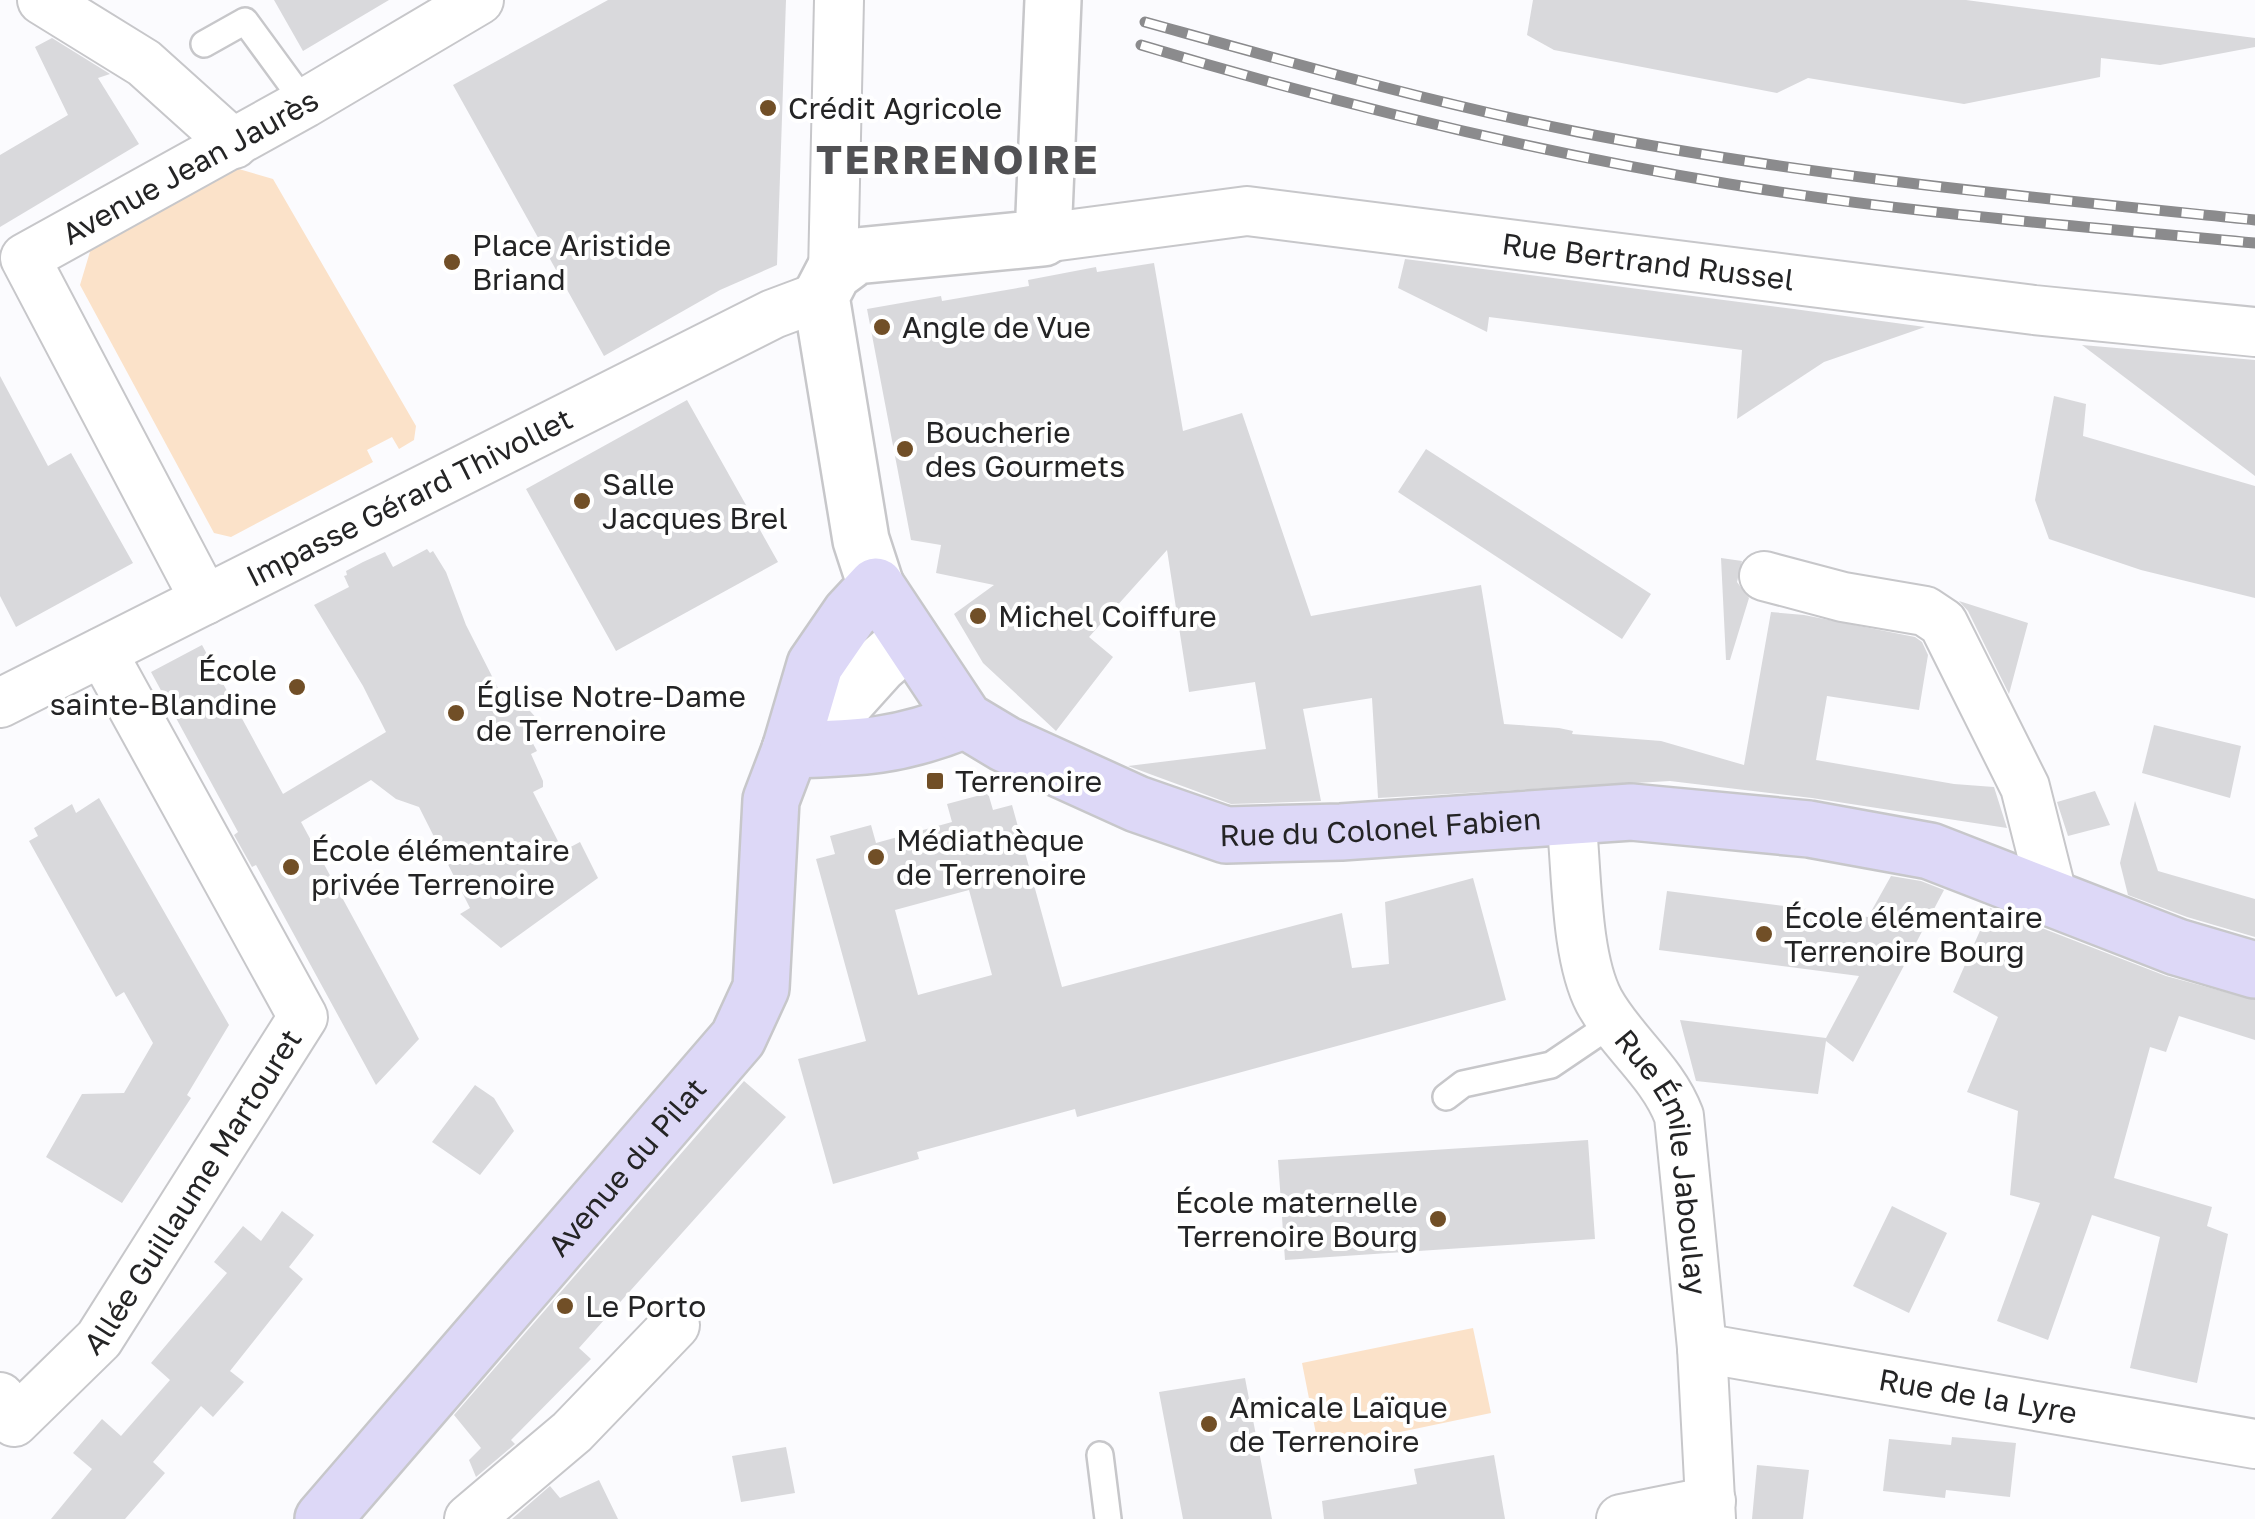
<svg xmlns="http://www.w3.org/2000/svg" width="2255" height="1519" font-family="'Golos Text',sans-serif">
<style>
.green{fill:#fbe2c9}
.building{fill:#d9d9dc;fill-rule:evenodd}
.lines{fill:none;stroke-linecap:round;stroke-linejoin:round}
.service-casing{stroke:#c7c7ca;stroke-width:30}
.minor-casing{stroke:#c7c7ca;stroke-width:52}
.tertiary-casing{stroke:#c7c7ca;stroke-width:60}
.secondary-casing{stroke:#c7c7ca;stroke-width:60}
.service{stroke:#fff;stroke-width:25}
.minor{stroke:#fff;stroke-width:48}
.tertiary{stroke:#fff;stroke-width:55}
.secondary{stroke:#ddd8f7;stroke-width:55}
.rail-casing{stroke:#8b8b8d;stroke-width:11}
.rail{stroke:#fff;stroke-width:8;stroke-dasharray:22;stroke-linecap:butt}
.poi-dot{fill:#714f27;stroke:#fff;stroke-width:4}
.labels{text-anchor:middle;dominant-baseline:central;stroke-width:8;stroke-linejoin:round;paint-order:stroke}
.poi-label{font-size:30px;fill:#242425;stroke:#fff;text-anchor:start}
.street-label{font-size:30px;fill:#242425;stroke:#fff}
.district-label{font-size:40px;font-weight:bold;letter-spacing:2.5px;fill:#515154;stroke:#fff}
</style>
<rect width="100%" height="100%" fill="#fbfbfe"/>
<path class="green" d="M 232,167 L 273,179 L 416,426 L 414,440 L 399,449 L 392,437 L 367,450 L 373,462 L 231,537 L 214,533 L 80,285 L 92,245 Z
M 1473,1328 L 1491,1413 L 1319,1449 L 1302,1363 Z"/>
<path class="building" d="M 274,0 L 389,0 L 303,51 Z
M 608,0 L 786,0 L 777,265 L 720,290 L 604,356 L 453,85 Z
M 1533,0 L 1966,0 L 2255,38 L 2255,47 L 2160,65 L 2101,58 L 2100,77 L 1964,104 L 1808,78 L 1777,93 L 1554,50 L 1527,35 Z
M 52,38 L 110,74 L 98,78 L 139,144 L 0,227 L 0,155 L 68,115 L 35,47 Z
M 1405,259 L 1794,309 L 1925,327 L 1824,362 L 1737,419 L 1742,350 L 1489,317 L 1487,332 L 1398,288 Z
M 1154,263 L 1183,431 L 1242,413 L 1311,616 L 1481,585 L 1504,724 L 1559,728 L 1573,731 L 1572,734 L 1661,741 L 1744,765 L 1771,612 L 1804,615 L 1915,637 L 1922,642 L 1928,655 L 1919,710 L 1827,696 L 1816,760 L 1954,784 L 1994,787 L 2007,828 L 1812,798 L 1670,781 L 1378,798 L 1372,698 L 1303,709 L 1321,801 L 1231,804 L 1128,766 L 1266,749 L 1255,682 L 1189,692 L 1167,550 L 1089,637 L 1113,657 L 1056,731 L 983,663 L 954,614 L 994,585 L 936,573 L 941,545 L 911,540 L 867,309 L 941,296 L 942,301 L 1029,286 L 1028,280 L 1096,267 L 1097,272 Z
M 2082,345 L 2255,360 L 2255,476 Z
M 0,376 L 48,466 L 71,453 L 133,563 L 16,627 L 0,596 Z
M 2054,396 L 2086,404 L 2083,436 L 2255,486 L 2255,598 L 2141,570 L 2049,539 L 2035,500 Z
M 687,400 L 778,562 L 616,651 L 526,489 Z
M 1426,449 L 1651,594 L 1622,639 L 1398,492 Z
M 427,549 L 430,553 L 433,551 L 446,572 L 466,625 L 502,696 L 507,693 L 514,705 L 530,711 L 539,721 L 530,738 L 537,751 L 531,754 L 543,781 L 543,787 L 533,792 L 563,851 L 580,842 L 598,878 L 501,948 L 460,914 L 470,908 L 419,807 L 396,799 L 371,780 L 301,822 L 419,1039 L 376,1085 L 256,865 L 252,867 L 234,835 L 238,832 L 151,672 L 202,645 L 283,794 L 386,732 L 363,686 L 314,605 L 349,587 L 344,576 L 347,575 L 346,571 L 363,562 L 385,552 L 393,567 Z
M 1721,558 L 1742,561 L 1737,582 L 1749,598 L 1730,660 L 1726,660 Z
M 1959,601 L 2028,623 L 2009,694 L 1968,611 Z
M 2154,725 L 2241,746 L 2230,798 L 2142,773 Z
M 2095,791 L 2110,825 L 2068,836 L 2057,802 Z
M 988,793 L 993,810 L 1012,805 L 1062,987 L 1342,913 L 1352,968 L 1389,964 L 1385,902 L 1473,878 L 1506,1000 L 1077,1117 L 1075,1109 L 917,1152 L 919,1159 L 833,1184 L 798,1059 L 866,1041 L 816,859 L 835,854 L 830,836 L 871,825 L 876,843 L 952,822 L 947,804 ZM 969,890 L 992,975 L 918,995 L 895,910 Z
M 99,798 L 229,1025 L 187,1095 L 191,1098 L 122,1203 L 46,1157 L 82,1094 L 124,1093 L 153,1043 L 124,992 L 116,997 L 29,841 L 38,836 L 34,828 L 72,804 L 76,813 Z
M 2135,801 L 2158,871 L 2255,899 L 2255,937 L 2187,917 L 2128,895 L 2120,863 Z
M 1891,876 L 1921,881 L 1944,890 L 1853,1062 L 1826,1041 L 1818,1094 L 1696,1081 L 1680,1020 L 1826,1038 L 1859,976 L 1659,950 L 1667,891 L 1868,917 Z
M 1990,908 L 2166,976 L 2255,1000 L 2255,1040 L 2179,1016 L 2166,1052 L 2150,1047 L 2114,1178 L 2212,1207 L 2207,1226 L 2228,1234 L 2197,1383 L 2130,1368 L 2160,1237 L 2092,1215 L 2048,1340 L 1997,1321 L 2040,1203 L 2010,1195 L 2018,1111 L 1967,1092 L 1998,1017 L 1953,992 Z
M 744,1081 L 786,1117 L 579,1348 L 591,1359 L 511,1440 L 515,1444 L 476,1477 L 469,1460 L 481,1448 L 454,1415 Z
M 475,1085 L 494,1098 L 514,1131 L 480,1175 L 432,1142 Z
M 1588,1140 L 1595,1239 L 1285,1260 L 1278,1160 Z
M 1892,1206 L 1947,1233 L 1909,1313 L 1853,1286 Z
M 282,1211 L 314,1235 L 289,1267 L 303,1279 L 230,1371 L 244,1382 L 213,1417 L 201,1406 L 153,1462 L 165,1473 L 125,1519 L 51,1519 L 92,1469 L 73,1453 L 102,1419 L 121,1436 L 170,1380 L 151,1363 L 227,1273 L 214,1262 L 243,1226 L 261,1241 Z
M 1245,1378 L 1272,1519 L 1183,1519 L 1159,1392 Z
M 1952,1437 L 2016,1443 L 2010,1497 L 1946,1490 L 1945,1498 L 1883,1491 L 1889,1439 L 1951,1445 Z
M 786,1447 L 795,1493 L 741,1502 L 732,1456 Z
M 1494,1455 L 1505,1519 L 1324,1519 L 1322,1501 L 1417,1484 L 1414,1469 Z
M 1757,1465 L 1809,1470 L 1803,1519 L 1752,1519 Z
M 599,1480 L 618,1519 L 512,1519 L 550,1486 L 560,1498 Z"/>
<g class="lines">
<defs>
<path id="service" d="M 204,44 L 245,21 L 305,103
M 1446,1097 L 1463,1084 L 1551,1065 L 1613,1023
M 1100,1455 L 1108,1519"/>
<g id="minor">
<path d="M 42,0 L 144,63 L 234,144"/>
<path id="s1" d="M 1043,238 L 1247,211 L 2034,310 L 2255,332"/>
<path d="M 833,273 L 839,0"/>
<path d="M 1764,576 L 1843,597 L 1925,611 L 1943,623 L 2025,787 L 2053,898"/>
<path id="s2" d="M 205,600 L 25,258 L 305,103 L 479,0"/>
<path id="s3" d="M 0,703 L 773,314 L 821,296"/>
<path id="s4" d="M 1571,816 C 1577,869 1575,955 1599,1001 C 1622,1043 1662,1071 1679,1116 L 1702,1348 L 1711,1519"/>
<path id="s5" d="M 1702,1348 L 2255,1444"/>
<path id="s6" d="M 0,1397 L 14,1422 L 99,1339 L 303,1017 L 102,652"/>
<path d="M 469,1519 L 572,1432 L 675,1325"/>
<path d="M 1621,1519 L 1711,1501"/>
</g>
<path id="tertiary" d="M 876,586 L 861,540 L 821,296 L 833,273 L 856,256 L 1043,238 L 1053,0
M 790,750 L 842,706 L 879,665 L 910,638"/>
<g id="secondary">
<path d="M 790,750 C 860,748 899,747 965,720"/>
<path id="s7" d="M 323,1519 L 738,1038 L 761,988 L 771,800 L 790,750 L 815,665 L 850,614 L 876,586 L 965,720 L 1005,744 L 1137,804 L 1226,835 L 1341,832 L 1631,812 L 1809,829 L 1930,851 L 2177,947 L 2255,970"/>
</g>
</defs>
<use href="#service" class="service-casing"/>
<use href="#minor" class="minor-casing"/>
<use href="#tertiary" class="tertiary-casing"/>
<use href="#secondary" class="secondary-casing"/>
<use href="#service" class="service"/>
<use href="#minor" class="minor"/>
<use href="#tertiary" class="tertiary"/>
<use href="#secondary" class="secondary"/>
<defs>
<path id="rail" d="M 1145,22 C 1289,62 1432,103 1578,132 C 1801,176 2029,197 2255,220
M 1141,45 C 1334,103 1530,151 1729,184 C 1903,213 2080,226 2255,243"/>
</defs>
<use href="#rail" class="rail-casing"/>
<use href="#rail" class="rail"/>
</g>
<g class="poi-dot">
<circle cx="768" cy="108" r="10"/>
<circle cx="452" cy="262" r="10"/>
<circle cx="882" cy="327" r="10"/>
<circle cx="905" cy="449" r="10"/>
<circle cx="582" cy="501" r="10"/>
<circle cx="978" cy="616" r="10"/>
<circle cx="297" cy="687" r="10"/>
<circle cx="456" cy="713" r="10"/>
<rect x="925" y="771" width="20" height="20" rx="5"/>
<circle cx="876" cy="857" r="10"/>
<circle cx="291" cy="867" r="10"/>
<circle cx="1764" cy="934" r="10"/>
<circle cx="1438" cy="1219" r="10"/>
<circle cx="565" cy="1306" r="10"/>
<circle cx="1209" cy="1424" r="10"/>
</g>
<g class="labels">
<g class="poi-label">
<text x="788" y="108">Crédit Agricole</text>
<text x="472" y="245">Place Aristide<tspan x="472" dy="34">Briand</tspan></text>
<text x="902" y="327">Angle de Vue</text>
<text x="925" y="432">Boucherie<tspan x="925" dy="34">des Gourmets</tspan></text>
<text x="602" y="484">Salle<tspan x="602" dy="34">Jacques Brel</tspan></text>
<text x="998" y="616">Michel Coiffure</text>
<text x="277" y="670" text-anchor="end">École<tspan x="277" dy="34">sainte-Blandine</tspan></text>
<text x="476" y="696">Église Notre-Dame<tspan x="476" dy="34">de Terrenoire</tspan></text>
<text x="955" y="781">Terrenoire</text>
<text x="896" y="840">Médiathèque<tspan x="896" dy="34">de Terrenoire</tspan></text>
<text x="311" y="850">École élémentaire<tspan x="311" dy="34">privée Terrenoire</tspan></text>
<text x="1784" y="917">École élémentaire<tspan x="1784" dy="34">Terrenoire Bourg</tspan></text>
<text x="1418" y="1202" text-anchor="end">École maternelle<tspan x="1418" dy="34">Terrenoire Bourg</tspan></text>
<text x="585" y="1306">Le Porto</text>
<text x="1229" y="1407">Amicale Laïque<tspan x="1229" dy="34">de Terrenoire</tspan></text>
</g>
<g class="street-label">
<text stroke="none"><textPath href="#s2" startOffset="575">Avenue Jean Jaurès</textPath></text>
<text stroke="none"><textPath href="#s1" startOffset="610">Rue Bertrand Russel</textPath></text>
<text stroke="none"><textPath href="#s3" startOffset="458">Impasse Gérard Thivollet</textPath></text>
<text stroke="none"><textPath href="#s7" startOffset="1722">Rue du Colonel Fabien</textPath></text>
<text stroke="none"><textPath href="#s4" startOffset="368">Rue Émile Jaboulay</textPath></text>
<text stroke="none"><textPath href="#s7" startOffset="465">Avenue du Pilat</textPath></text>
<text stroke="none"><textPath href="#s6" startOffset="322">Allée Guillaume Martouret</textPath></text>
<text stroke="none"><textPath href="#s5" startOffset="280">Rue de la Lyre</textPath></text>
</g>
<g class="district-label">
<text x="958" y="159">TERRENOIRE</text>
</g>
</g>
</svg>
